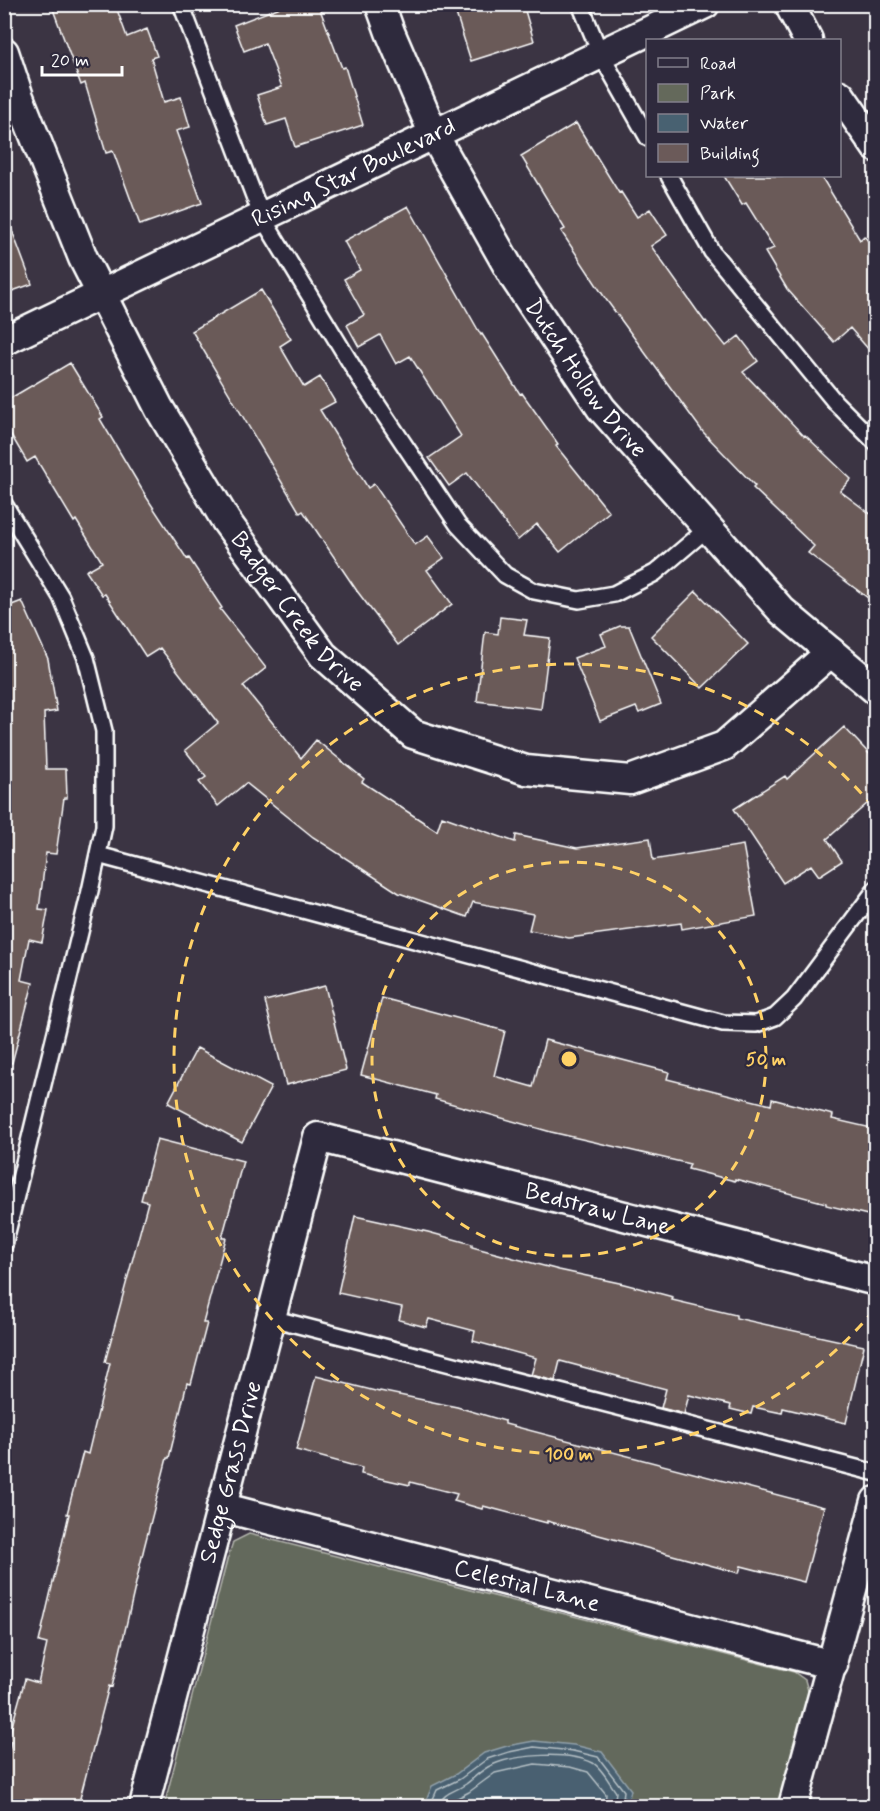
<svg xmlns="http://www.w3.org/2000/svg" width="880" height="1811" font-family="Mynerve,sans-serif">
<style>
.green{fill:#64695b;stroke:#b2b4ad;stroke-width:1.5}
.water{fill:#486171;stroke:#91a0aa;stroke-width:1.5}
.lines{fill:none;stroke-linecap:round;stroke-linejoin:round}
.shore{stroke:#b6c0c6;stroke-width:1.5}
.building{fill:#6b5a59;stroke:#fff;stroke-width:1.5}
.service-casing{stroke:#fff;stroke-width:20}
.minor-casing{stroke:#fff;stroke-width:33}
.service{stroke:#2f2a3d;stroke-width:15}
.minor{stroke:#2f2a3d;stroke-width:28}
.ring{fill:none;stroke:#ffd166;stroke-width:3;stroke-dasharray:10 8}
.labels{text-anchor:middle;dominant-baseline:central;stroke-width:4.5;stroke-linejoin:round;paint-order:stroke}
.street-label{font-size:24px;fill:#fff;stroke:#2f2a3d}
.centre{fill:#ffd166;stroke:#2f2a3d;stroke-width:3}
.ring-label{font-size:18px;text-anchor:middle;font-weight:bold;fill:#ffd166;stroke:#2f2a3d;stroke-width:4.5;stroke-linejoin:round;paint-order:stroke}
</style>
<rect width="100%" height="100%" fill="#3b3443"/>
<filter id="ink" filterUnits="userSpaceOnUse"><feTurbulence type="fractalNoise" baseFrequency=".0167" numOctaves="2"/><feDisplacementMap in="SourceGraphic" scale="12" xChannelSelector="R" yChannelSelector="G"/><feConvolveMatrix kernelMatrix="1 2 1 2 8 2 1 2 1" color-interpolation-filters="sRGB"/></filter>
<g filter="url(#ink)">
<path class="green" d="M 249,1534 L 794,1672 L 805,1680 L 811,1701 L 779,1806 L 164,1806 L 227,1560 L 233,1542 Z"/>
<path class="water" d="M 534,1741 L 574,1745 L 602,1752 L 631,1790 L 627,1806 L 424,1806 L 432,1786 L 456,1774 L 484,1753 L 507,1746 Z"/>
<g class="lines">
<path class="shore" d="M 430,1806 L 437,1790 L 460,1779 L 487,1759 L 509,1752 L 534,1747 L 573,1751 L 598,1757 L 624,1791 L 622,1806
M 438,1806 C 445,1791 453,1793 466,1784 C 474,1778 482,1769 492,1765 C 516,1754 569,1751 593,1763 C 602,1768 610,1784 616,1792 L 614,1806
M 448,1806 L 450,1802 L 469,1792 L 495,1773 L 535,1764 L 570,1767 L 588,1772 L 606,1794 L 605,1806"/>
</g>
<path class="building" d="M 51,4 L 115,4 L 127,37 L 147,29 L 157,56 L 151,58 L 164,102 L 181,97 L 190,127 L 176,131 L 202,203 L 140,225 L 113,151 L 106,153 L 85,83 L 81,85 Z
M 288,4 L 318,4 L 342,68 L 345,67 L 363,125 L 295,147 L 286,119 L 267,125 L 257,95 L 282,87 L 265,43 L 244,51 L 234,25 Z
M 453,4 L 523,4 L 534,41 L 471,61 Z
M 576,123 L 619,193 L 621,192 L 637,217 L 650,209 L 667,235 L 651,246 L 705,322 L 706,321 L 726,346 L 739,336 L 758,361 L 743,372 L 804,436 L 805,435 L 851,479 L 840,491 L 876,518 L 876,604 L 808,553 L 814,546 L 753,488 L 755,486 L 703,432 L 605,298 L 561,231 L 565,229 L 521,156 Z
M 724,176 L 821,176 L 860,240 L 864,236 L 876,250 L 876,358 L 850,328 L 834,342 L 787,289 L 765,252 L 774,248 L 746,203 L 742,205 Z
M 408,206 L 481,335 L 482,334 L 520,394 L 522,393 L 558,444 L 556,446 L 609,512 L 560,552 L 537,524 L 518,540 L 467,473 L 449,486 L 429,458 L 461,436 L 410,356 L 396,364 L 380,335 L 359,347 L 347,325 L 364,315 L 344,279 L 360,270 L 344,241 Z
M 7,217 L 32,284 L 4,294 L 4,218 Z
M 261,290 L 291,339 L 280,346 L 304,387 L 320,377 L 335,402 L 320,410 L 368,488 L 374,484 L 415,545 L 428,536 L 444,558 L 427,570 L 452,604 L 398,645 L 357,591 L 303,511 L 300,513 L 192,331 Z
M 70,363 L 103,417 L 100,419 L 147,498 L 187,559 L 189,558 L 222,608 L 220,609 L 266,668 L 243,686 L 301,758 L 316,740 L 364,779 L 362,782 L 437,831 L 442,816 L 515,842 L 516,835 L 577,848 L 650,838 L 653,860 L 743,845 L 756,916 L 682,929 L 681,923 L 569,938 L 529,930 L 533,914 L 473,902 L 467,917 L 399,893 L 313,837 L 246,783 L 218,806 L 199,782 L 206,777 L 185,750 L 218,723 L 160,648 L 146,657 L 105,594 L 102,595 L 86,571 L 102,562 L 76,520 L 74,522 L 35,457 L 27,462 L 4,423 L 4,402 Z
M 696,591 L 748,644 L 702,688 L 651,636 Z
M 22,601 L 48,659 L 57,711 L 44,713 L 46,769 L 66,769 L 67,798 L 64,798 L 56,854 L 46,853 L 39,909 L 48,910 L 42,942 L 29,939 L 21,980 L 33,983 L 12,1063 L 4,1062 L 4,608 Z
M 500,617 L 527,620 L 524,635 L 550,638 L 541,709 L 477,701 L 485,632 L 498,634 Z
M 620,626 L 629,626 L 661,704 L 639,713 L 636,707 L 600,721 L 574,658 L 606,646 L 601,634 Z
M 844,727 L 876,761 L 876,796 L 827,839 L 842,861 L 819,876 L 811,865 L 783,883 L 734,809 L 785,776 L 787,779 Z
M 325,986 L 346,1070 L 286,1085 L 265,1001 Z
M 382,998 L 505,1031 L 494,1076 L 533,1087 L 545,1040 L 669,1072 L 667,1079 L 771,1105 L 772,1099 L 833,1115 L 832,1119 L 876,1129 L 876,1217 L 826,1205 L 826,1203 L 735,1179 L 735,1181 L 688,1169 L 690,1164 L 551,1132 L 435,1099 L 436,1095 L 361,1075 Z
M 197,1048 L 271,1087 L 242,1142 L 168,1103 Z
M 157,1139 L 243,1161 L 222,1238 L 226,1238 L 203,1323 L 207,1323 L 191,1384 L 187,1383 L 169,1458 L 167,1458 L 144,1548 L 112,1687 L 109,1686 L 78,1806 L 4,1806 L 4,1770 L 11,1741 L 8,1740 L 25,1679 L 38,1683 L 47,1644 L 39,1642 L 69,1514 L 67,1514 L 83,1452 L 88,1454 L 110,1363 L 105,1362 L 148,1202 L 141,1200 Z
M 355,1216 L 428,1232 L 472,1244 L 472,1247 L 559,1270 L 624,1284 L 673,1297 L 672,1300 L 736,1315 L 736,1318 L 864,1346 L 846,1423 L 783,1408 L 782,1413 L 753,1407 L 751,1414 L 730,1409 L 731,1405 L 689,1395 L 684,1414 L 661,1408 L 666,1389 L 560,1361 L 555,1381 L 531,1375 L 536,1358 L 473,1341 L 475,1331 L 429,1319 L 426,1327 L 399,1320 L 402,1307 L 338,1293 Z
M 316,1376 L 379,1392 L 380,1391 L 457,1407 L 505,1421 L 505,1424 L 824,1507 L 804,1582 L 741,1566 L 739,1573 L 547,1521 L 547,1523 L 483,1506 L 482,1509 L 454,1501 L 457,1494 L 410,1482 L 410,1485 L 361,1474 L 362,1468 L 296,1450 Z"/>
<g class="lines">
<defs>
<path id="service" d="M 181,4 L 262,217 L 359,377 L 458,525 L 505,575 L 534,591 L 579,600 L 614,594 L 655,573 L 708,528
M 580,4 L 601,55 L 648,138
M 669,176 L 712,252 L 835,402 L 876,443
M 4,504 L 61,597 L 86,658 L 104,731 L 104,826 L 90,891 L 4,1245
M 98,855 L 723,1023 L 756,1024 L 775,1017 L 794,999 L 876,889
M 271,1318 L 876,1473"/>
<g id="minor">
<path id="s1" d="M 380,4 L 390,32 L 434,135 L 514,277 L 601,408 L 782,611 L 876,690"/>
<path d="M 789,4 L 808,40"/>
<path id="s2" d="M 4,52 L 19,97 L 83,258 L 159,408 L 226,521 L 323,655 L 413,734 L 526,770 L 630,780 L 724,746 L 831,652"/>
<path d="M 840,95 L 876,147"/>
<path id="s3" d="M 4,341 L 705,4"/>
<path id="s4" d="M 221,1507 L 833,1665"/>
<path id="s5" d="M 144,1806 L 318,1137 L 876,1281"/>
<path d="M 793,1806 L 876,1501"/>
</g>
</defs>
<use href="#service" class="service-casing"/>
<use href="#minor" class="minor-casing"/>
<use href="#service" class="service"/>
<use href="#minor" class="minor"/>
</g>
</g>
<g class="ring">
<circle cx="569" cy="1059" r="197"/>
<path d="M874 1310A395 395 0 1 1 874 808"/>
</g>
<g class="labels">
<g class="street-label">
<text stroke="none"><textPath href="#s3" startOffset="388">Rising Star Boulevard</textPath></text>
<text stroke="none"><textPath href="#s1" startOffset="429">Dutch Hollow Drive</textPath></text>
<text stroke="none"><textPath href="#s2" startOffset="636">Badger Creek Drive</textPath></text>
<text stroke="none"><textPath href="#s5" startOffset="980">Bedstraw Lane</textPath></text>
<text stroke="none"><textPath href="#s5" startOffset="345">Sedge Grass Drive</textPath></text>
<text stroke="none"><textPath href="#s4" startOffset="316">Celestial Lane</textPath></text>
</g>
</g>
<circle cx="569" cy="1059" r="9" class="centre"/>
<g class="ring-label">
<text x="766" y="1065">50 m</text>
<text x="569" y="1460">100 m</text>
</g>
<rect width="880" height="1811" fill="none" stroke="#2f2a3d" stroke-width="24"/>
<rect x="12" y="12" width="856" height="1787" fill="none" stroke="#fff" stroke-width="2" filter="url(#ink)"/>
<rect x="646" y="39" width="195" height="138" fill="#2f2a3d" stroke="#827f8b" stroke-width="1.5"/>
<rect x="658" y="58" width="30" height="9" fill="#2f2a3d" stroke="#827f8b" stroke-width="1.5"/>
<text x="700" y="69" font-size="18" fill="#ffffff">Road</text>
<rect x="658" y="84" width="30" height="18" fill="#64695b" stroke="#827f8b" stroke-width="1.5"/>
<text x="700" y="99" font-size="18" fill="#ffffff">Park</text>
<rect x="658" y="114" width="30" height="18" fill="#486171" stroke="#827f8b" stroke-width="1.5"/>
<text x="700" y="129" font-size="18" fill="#ffffff">Water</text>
<rect x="658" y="144" width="30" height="18" fill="#6b5a59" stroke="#827f8b" stroke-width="1.5"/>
<text x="700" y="159" font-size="18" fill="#ffffff">Building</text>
<path d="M42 66v9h80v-9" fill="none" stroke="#ffffff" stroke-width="3"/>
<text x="51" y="66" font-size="18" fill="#ffffff" stroke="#2f2a3d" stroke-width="4.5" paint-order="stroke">20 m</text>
</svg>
